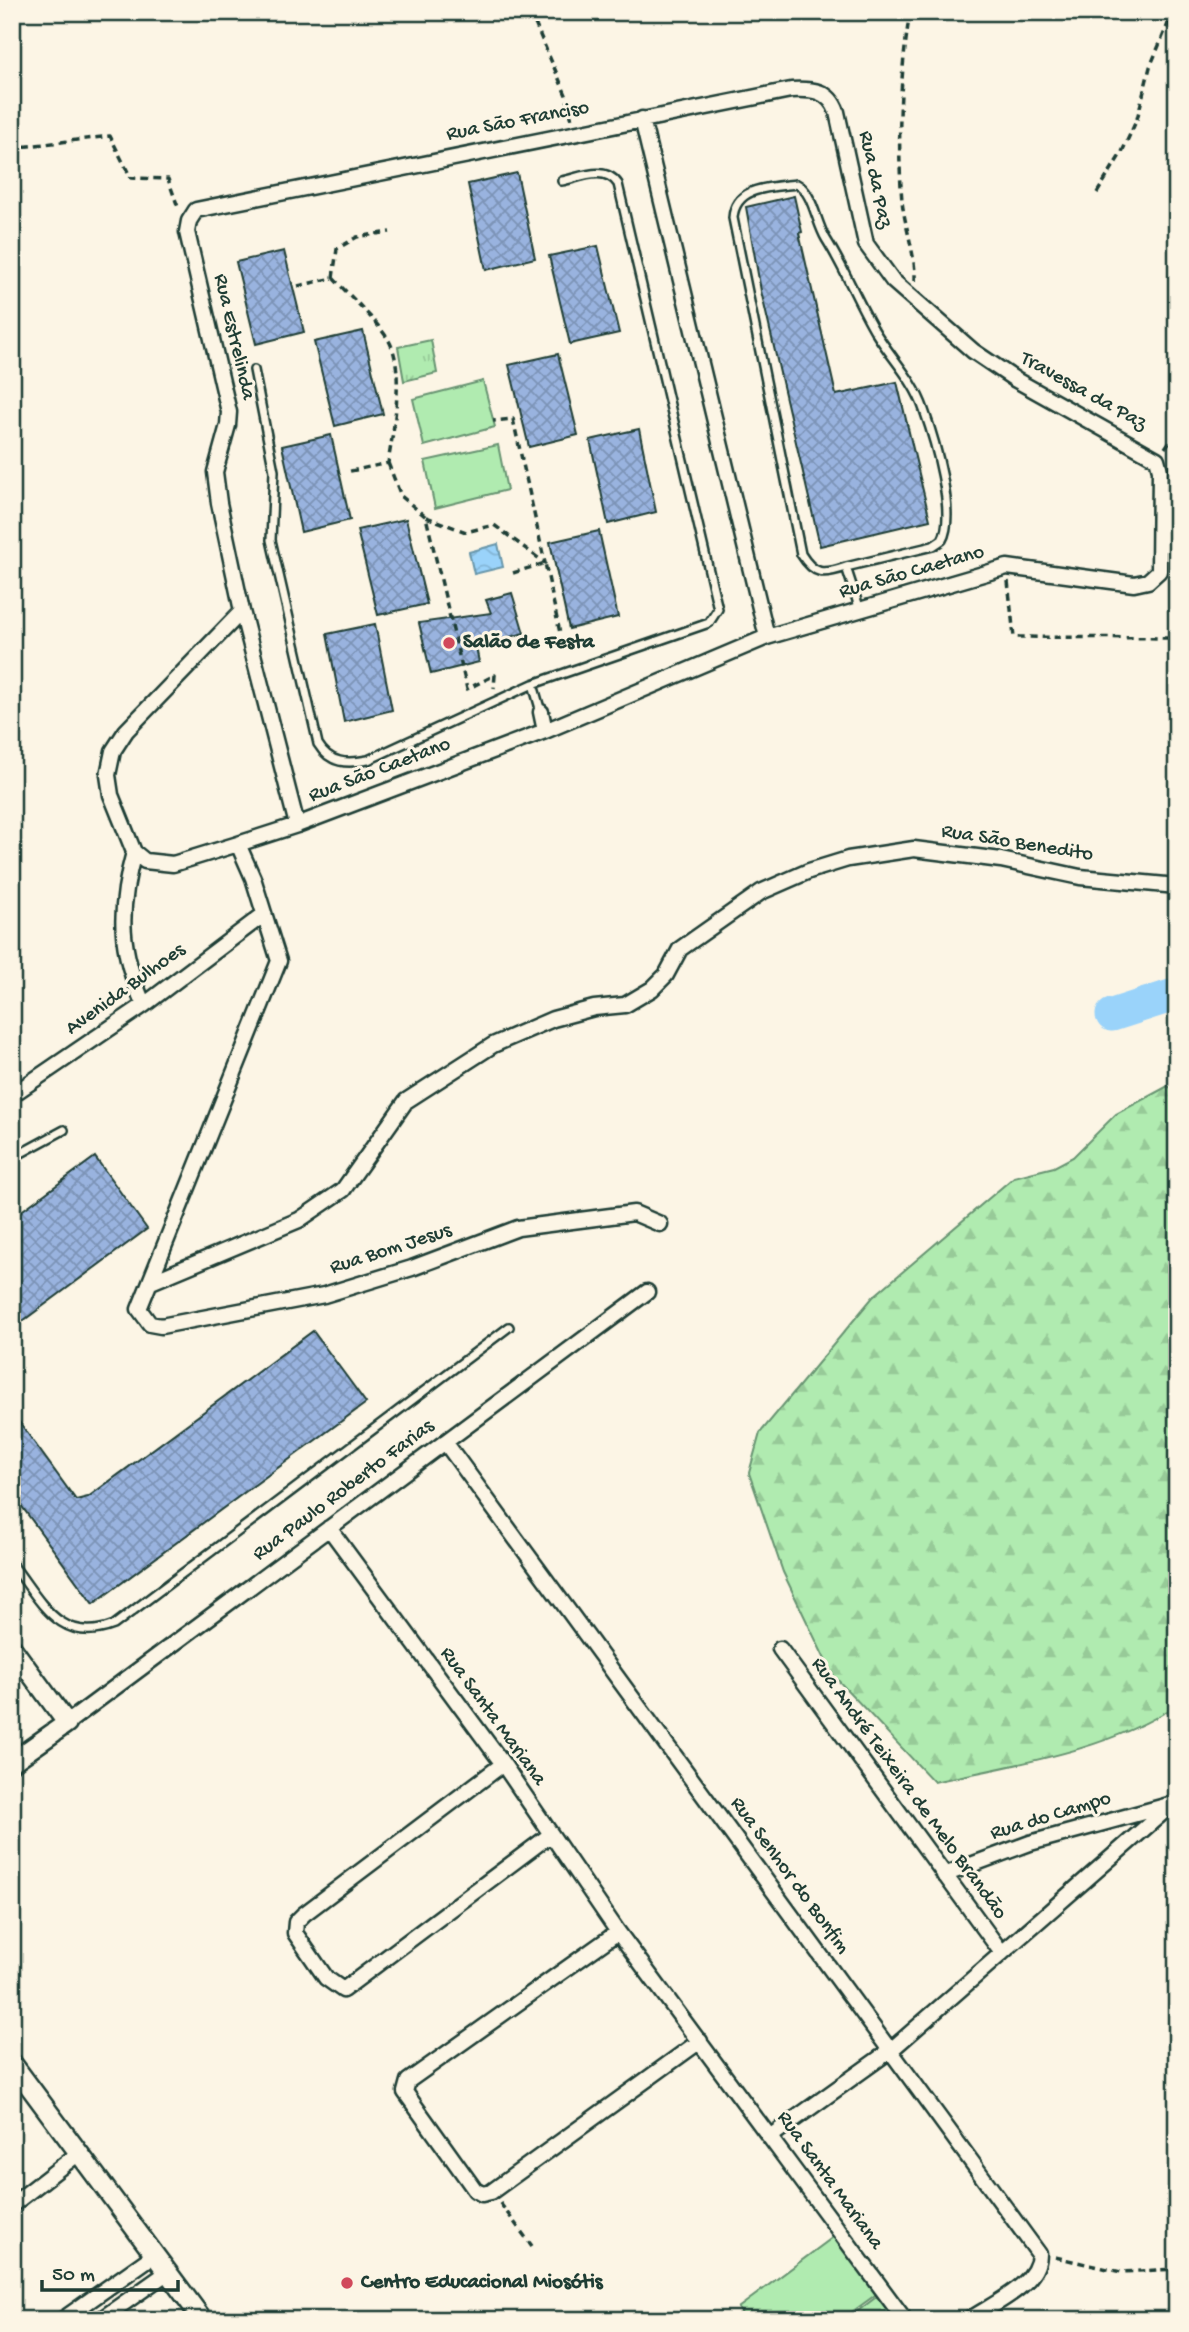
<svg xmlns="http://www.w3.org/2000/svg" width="1189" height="2332" font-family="'Gochi Hand',sans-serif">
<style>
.forest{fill:url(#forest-firs);stroke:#689472;stroke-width:2}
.park{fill:url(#park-tufts);stroke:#689472;stroke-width:2}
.garden{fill:#b0ebb0;stroke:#689472;stroke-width:2}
.water{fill:url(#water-waves);stroke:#6997ab;stroke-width:2}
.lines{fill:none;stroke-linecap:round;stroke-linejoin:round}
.river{stroke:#9ad3fa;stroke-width:33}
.building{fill:url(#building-cross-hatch);stroke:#1f3d34;stroke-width:2}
.service-casing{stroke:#1f3d34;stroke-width:12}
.minor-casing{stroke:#1f3d34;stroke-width:19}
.tertiary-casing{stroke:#1f3d34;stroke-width:23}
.path{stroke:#1f3d34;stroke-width:3.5;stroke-dasharray:7 5;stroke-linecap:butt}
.service{stroke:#fcf5e5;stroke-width:7}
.minor{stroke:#fcf5e5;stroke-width:14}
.tertiary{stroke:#fcf5e5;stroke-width:18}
.poi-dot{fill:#d1495b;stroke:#fcf5e5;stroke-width:2.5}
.labels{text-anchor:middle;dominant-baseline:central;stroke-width:6;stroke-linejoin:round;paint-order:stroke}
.street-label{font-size:21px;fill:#1f3d34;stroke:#fcf5e5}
.poi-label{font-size:21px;font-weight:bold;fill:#1f3d34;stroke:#fcf5e5;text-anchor:start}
</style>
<defs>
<pattern id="forest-firs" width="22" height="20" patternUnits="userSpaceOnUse" patternTransform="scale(1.75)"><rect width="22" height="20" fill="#b0ebb0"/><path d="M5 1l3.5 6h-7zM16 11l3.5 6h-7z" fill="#97ca98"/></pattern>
<pattern id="park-tufts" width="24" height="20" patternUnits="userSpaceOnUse" patternTransform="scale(1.75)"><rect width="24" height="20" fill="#b0ebb0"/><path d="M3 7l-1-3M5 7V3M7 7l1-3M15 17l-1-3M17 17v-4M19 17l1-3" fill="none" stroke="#97ca98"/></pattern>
<pattern id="water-waves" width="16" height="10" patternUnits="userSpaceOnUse" patternTransform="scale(1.75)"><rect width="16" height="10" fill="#9ad3fa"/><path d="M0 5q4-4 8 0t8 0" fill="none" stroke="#84b6d7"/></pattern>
<pattern id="building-cross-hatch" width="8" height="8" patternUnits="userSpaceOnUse" patternTransform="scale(1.75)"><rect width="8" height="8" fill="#99b3df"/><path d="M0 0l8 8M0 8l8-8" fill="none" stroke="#7c93b6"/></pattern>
</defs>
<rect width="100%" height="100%" fill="#fcf5e5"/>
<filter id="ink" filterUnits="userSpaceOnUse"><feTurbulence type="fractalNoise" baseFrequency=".0143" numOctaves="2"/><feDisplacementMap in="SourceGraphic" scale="14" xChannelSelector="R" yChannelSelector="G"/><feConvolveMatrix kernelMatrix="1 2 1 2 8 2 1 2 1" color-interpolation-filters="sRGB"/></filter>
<g filter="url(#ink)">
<path class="forest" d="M 1168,1086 L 1177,1092 L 1177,1705 C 1105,1752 1016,1764 934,1782 L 832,1674 L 783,1572 L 749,1473 L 760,1433 L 873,1297 L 1014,1177 L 1054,1167 L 1073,1157 L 1116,1114 Z"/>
<path class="park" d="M 431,340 L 437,373 L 404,381 L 398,347 Z"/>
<path class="garden" d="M 483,381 L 495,427 L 424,446 L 413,399 Z
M 498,445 L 507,490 L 435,508 L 425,461 Z
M 840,2232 L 882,2290 L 841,2320 L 746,2320 L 738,2308 Z
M 883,2292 L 904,2320 L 846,2320 Z"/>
<path class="water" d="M 498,544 L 503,567 L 474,574 L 469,552 Z"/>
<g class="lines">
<path class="river" d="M 1112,1015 L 1177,994"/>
</g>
<path class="building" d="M 517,173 L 535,258 L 486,270 L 468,184 Z
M 794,196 L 802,232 L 799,233 L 836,395 L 897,382 L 930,520 L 820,546 L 761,291 L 746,207 Z
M 598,246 L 619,333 L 570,344 L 549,256 Z
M 284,251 L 304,332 L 256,344 L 236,262 Z
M 363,331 L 383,414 L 335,426 L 314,342 Z
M 558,354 L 578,435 L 529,447 L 509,365 Z
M 639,429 L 656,512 L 608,524 L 590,440 Z
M 331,435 L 350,520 L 301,532 L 282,446 Z
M 406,519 L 427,604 L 378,615 L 357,530 Z
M 599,531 L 618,617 L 569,629 L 550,542 Z
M 512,593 L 524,633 L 476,647 L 479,662 L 431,674 L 419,623 L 491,613 L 486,600 Z
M 375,624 L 392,710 L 344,722 L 327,634 Z
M 95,1157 L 147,1229 L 12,1329 L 12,1218 Z
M 313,1331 L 366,1403 L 93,1604 L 12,1493 L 12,1412 L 76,1500 L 88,1497 Z"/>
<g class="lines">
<defs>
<path id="service" d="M 254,370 L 274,471 L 271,540 L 318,744 C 330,764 347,764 368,760 L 533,684 L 541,712
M 846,567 L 933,546 L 942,540 C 957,514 934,438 924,410 C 914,380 892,359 876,333 C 858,303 845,269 826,239 C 816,223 813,192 797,184 C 772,187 735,186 733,218 L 801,554 C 814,575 823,575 846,567 L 860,610
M 533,684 L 709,623 L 718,609 L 618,184 C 605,165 581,177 562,181
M 12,1158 L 64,1130
M 12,1564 C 41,1601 60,1646 114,1625 L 509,1327"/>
<path id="minor" d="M 642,119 L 767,637
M 541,712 L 545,731
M 297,825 L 242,611 L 219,503 L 215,472 L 228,425 L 229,412 L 187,232 L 189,221 L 196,210 L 791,90 C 813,89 829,90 837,112 L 866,244 L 893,281 L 973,351 L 1016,380 L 1157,459 L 1160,470 L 1159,571 L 1148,581 L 1134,584 L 1007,567 L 767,637 L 545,731 L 297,825 L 238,844 L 253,878 L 279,961 L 139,1309 L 150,1324 L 161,1326 L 324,1295 L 412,1268 L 518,1228 L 634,1213 L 660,1224
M 238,844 L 173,864 L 145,861 L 134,852 L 111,795 L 108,775 L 113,751 L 126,731 L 242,611
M 134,852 C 118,910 119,950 144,1005
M 12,1095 L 144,1005 L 263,915
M 151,1282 L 299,1220 L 343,1190 L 406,1101 L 493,1045 L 553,1019 L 594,1008 L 625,1005 L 652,989 L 666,975 L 680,949 L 761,892 L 809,871 L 848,859 L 914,849 L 1001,860 L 1080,877 L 1177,886
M 445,1442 L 1039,2254 C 1039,2285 992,2304 969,2320
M 329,1528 L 503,1764 L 618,1932 L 905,2320
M 780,1649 L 1002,1953
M 67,1723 L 647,1292
M 503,1764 L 304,1914 L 296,1922 L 295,1933 L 326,1978 L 343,1990 L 550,1835
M 944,1875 L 1030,1843 L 1169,1805
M 618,1932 L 408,2081 L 405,2092 L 475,2190 L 482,2194 L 491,2192 L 700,2041
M 771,2136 L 891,2050 L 1177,1800
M 12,2205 L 79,2153
M 62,2320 L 154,2255
M 100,2320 L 168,2272"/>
<path id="tertiary" d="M 12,1648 L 67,1723 L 12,1762
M 12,2063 L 203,2320"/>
</defs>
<use href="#service" class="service-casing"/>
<use href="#minor" class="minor-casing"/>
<use href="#tertiary" class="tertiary-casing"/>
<path class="path" d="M 530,12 L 566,95 L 572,120
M 910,12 C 900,74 897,138 902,201 C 905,228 916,255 915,281
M 12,148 L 110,136 L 131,178 L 168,179 L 178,207
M 1097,193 L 1122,152 L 1137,119 L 1150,67 L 1173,12
M 333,278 L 337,249 L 357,237 L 390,232
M 298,286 L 333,278 C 351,297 373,317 388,339 C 406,368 393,431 388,463 L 346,472
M 1165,448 L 1177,431
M 388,463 L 401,496 L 426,517 L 467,689 L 495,675 L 494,688
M 426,517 L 466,532 L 494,525 L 545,563 L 513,419 L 493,421
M 513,573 L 545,563 L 560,633
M 1008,581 L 1014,637 L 1177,638
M 500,2203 L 532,2246
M 1055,2257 L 1121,2272 L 1177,2269"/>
<use href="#service" class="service"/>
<use href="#minor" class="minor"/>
<use href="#tertiary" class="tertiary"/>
</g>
</g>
<g class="poi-dot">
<circle cx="449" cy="643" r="7"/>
<circle cx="347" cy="2283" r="7"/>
</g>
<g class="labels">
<g class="street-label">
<text transform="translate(518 122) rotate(-11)">Rua São Franciso</text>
<text transform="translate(874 180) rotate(78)">Rua da Paz</text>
<text transform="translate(233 337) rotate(77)">Rua Estrelinda</text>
<text transform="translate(1083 392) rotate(29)">Travessa da Paz</text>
<text transform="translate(912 573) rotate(-16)">Rua São Caetano</text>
<text transform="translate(380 771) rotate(-21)">Rua São Caetano</text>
<text transform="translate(1017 844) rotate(9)">Rua São Benedito</text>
<text transform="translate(126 990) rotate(-36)">Avenida Bulhoes</text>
<text transform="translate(391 1250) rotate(-18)">Rua Bom Jesus</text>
<text transform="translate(344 1491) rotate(-37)">Rua Paulo Roberto Farias</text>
<text transform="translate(492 1717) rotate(54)">Rua Santa Mariana</text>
<text transform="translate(908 1789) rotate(54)">Rua André Teixeira de Melo Brandão</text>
<text transform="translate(1051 1817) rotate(-17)">Rua do Campo</text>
<text transform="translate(789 1876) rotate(54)">Rua Senhor do Bonfim</text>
<text transform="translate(829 2181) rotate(54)">Rua Santa Mariana</text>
</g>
<g class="poi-label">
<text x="463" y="643">Salão de Festa</text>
<text x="361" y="2283">Centro Educacional Miosótis</text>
</g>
</g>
<rect width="1189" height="2332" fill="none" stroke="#fcf5e5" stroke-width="42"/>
<rect x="21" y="21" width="1147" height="2290" fill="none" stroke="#1f3d34" stroke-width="2.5" filter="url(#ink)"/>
<path d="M42 2280v10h136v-10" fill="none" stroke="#1f3d34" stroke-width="3.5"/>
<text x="52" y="2280" font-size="21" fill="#1f3d34" stroke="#fcf5e5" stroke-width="5" paint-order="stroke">50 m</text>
</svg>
